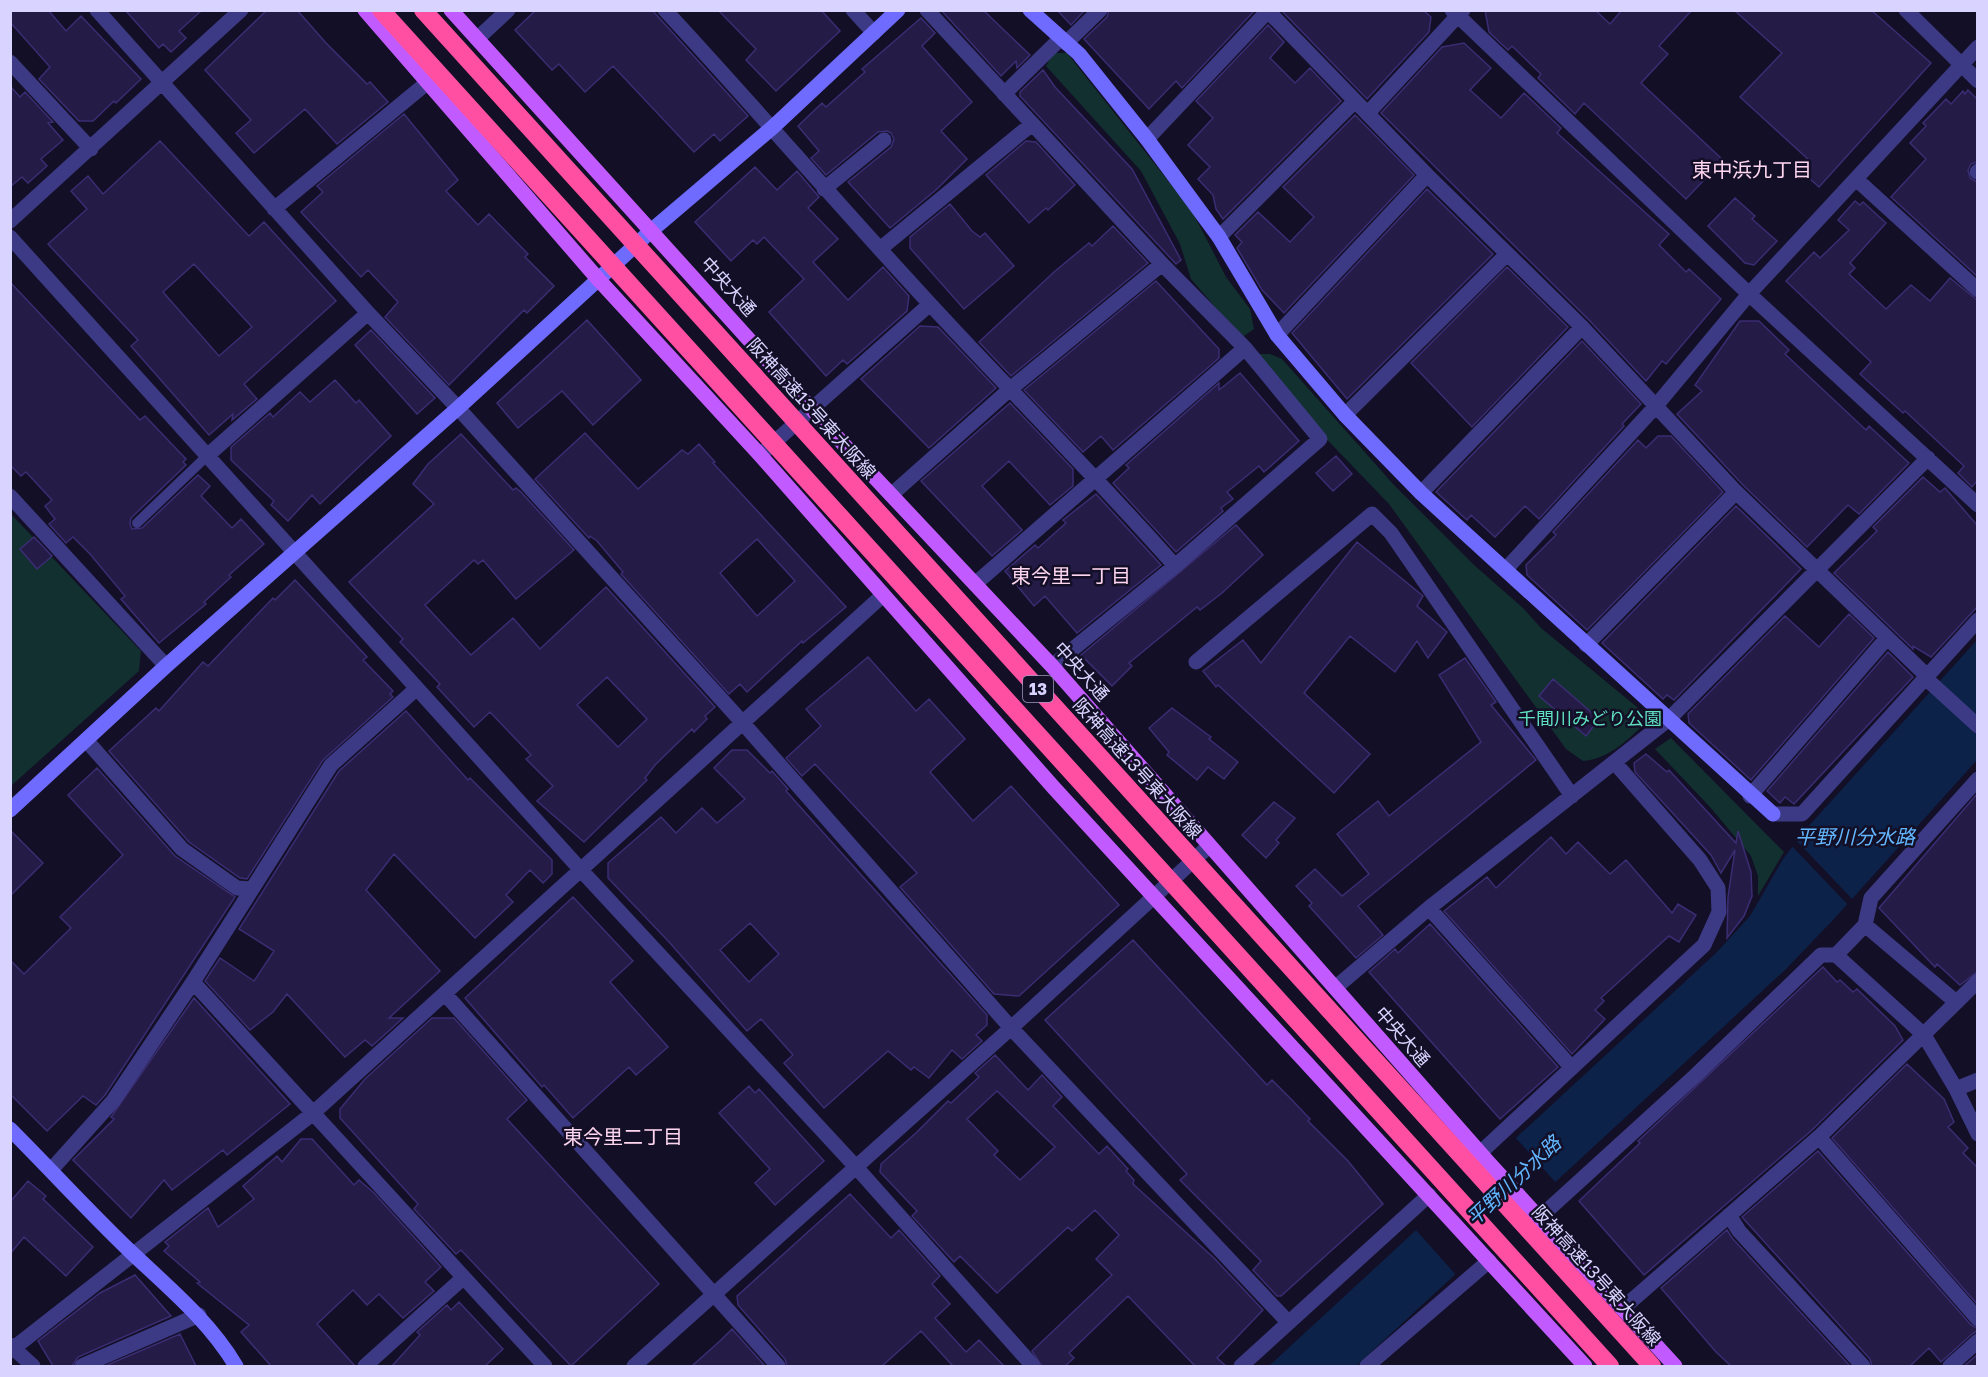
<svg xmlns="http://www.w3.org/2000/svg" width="1988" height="1377" font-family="'Golos Text','Noto Sans JP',sans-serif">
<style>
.green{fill:#12302f}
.water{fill:#0c2248}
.pier{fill:#130f26}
.building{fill:#241b47;stroke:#3b2d73;stroke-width:1.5;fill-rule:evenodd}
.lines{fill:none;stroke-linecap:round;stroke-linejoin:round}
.lane{stroke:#3d3a85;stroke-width:10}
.street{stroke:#3d3a85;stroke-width:15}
.secondary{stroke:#6f6bff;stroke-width:15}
.primary{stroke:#c25bff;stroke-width:15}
.highway{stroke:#ff4fa3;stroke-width:18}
.labels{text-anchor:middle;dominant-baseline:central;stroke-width:5;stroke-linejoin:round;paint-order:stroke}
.shield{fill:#130f26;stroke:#9e99be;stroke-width:1.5}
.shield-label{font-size:16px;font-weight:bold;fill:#d9d4ff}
.street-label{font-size:18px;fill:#d9d4ff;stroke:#130f26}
.park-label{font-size:18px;fill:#5fe0c0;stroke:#130f26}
.neighbourhood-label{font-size:20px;fill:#ffd6f0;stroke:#130f26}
.water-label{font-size:20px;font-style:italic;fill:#62b6ff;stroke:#130f26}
</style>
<rect width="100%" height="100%" fill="#130f26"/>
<path class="green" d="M 1053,53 L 1067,53 L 1192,211 L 1226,277 L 1250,309 L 1254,329 L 1244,336 L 1240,336 L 1191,279 L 1180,244 L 1141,171 L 1046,66 Z
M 1257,354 L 1270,354 L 1282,359 L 1394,485 L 1474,565 L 1523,608 L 1541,628 L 1643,712 L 1644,724 C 1627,741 1608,759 1583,761 L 1566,749 L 1389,504 L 1314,426 Z
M 11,514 L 141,651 L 139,671 L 11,786 Z
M 1671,738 L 1784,852 L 1758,896 L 1758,876 L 1751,856 L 1710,807 L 1655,749 Z"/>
<path class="water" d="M 1977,640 L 1977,760 L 1834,919 L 1785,970 L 1356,1366 L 1269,1366 L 1716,953 L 1750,916 L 1783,859 L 1806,829 Z"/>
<path class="pier" d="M 1795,839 L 1854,901 L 1850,907 L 1790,844 Z
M 1515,1137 L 1557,1184 L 1457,1276 L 1415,1229 Z"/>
<path class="building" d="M 10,10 L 48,10 L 66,31 L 81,16 L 141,79 L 116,103 L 114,101 L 93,121 L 79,121 L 39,79 L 50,67 L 10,22 Z
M 125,10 L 202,10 L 179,31 L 186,38 L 171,52 L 163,44 L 159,48 Z
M 267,10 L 297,10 L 326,43 L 367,84 L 370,82 L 388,102 L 337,144 L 305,109 L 254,153 L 236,133 L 251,120 L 205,70 Z
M 536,10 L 652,10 L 748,116 L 720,141 L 714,134 L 694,152 L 613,66 L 585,92 L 559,64 L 552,70 L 515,30 Z
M 718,10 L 821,10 L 840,31 L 776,91 L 746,60 L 756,49 Z
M 941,10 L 983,10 L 1030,55 L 1017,68 L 1016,61 L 1001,76 Z
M 1057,10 L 1085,10 L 1071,25 Z
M 1109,10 L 1255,10 L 1182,88 L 1176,81 L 1149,109 L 1084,39 L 1107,17 Z
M 1281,10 L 1423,10 L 1431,17 L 1429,32 L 1367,99 Z
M 1485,10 L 1595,10 L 1610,24 L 1622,10 L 1692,10 L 1659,46 L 1668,54 L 1641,83 L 1723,160 L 1686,199 L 1584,103 L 1575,114 L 1538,78 L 1541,74 L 1512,46 L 1508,50 L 1489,32 Z
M 1734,10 L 1871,10 L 1931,63 L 1819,187 L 1801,171 L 1810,161 L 1740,97 L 1782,53 Z
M 921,18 L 935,33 L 922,46 L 972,102 L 941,131 L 967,159 L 937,189 L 890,228 L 848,182 L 891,147 L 894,139 L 891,133 L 887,131 L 878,132 L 826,175 L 811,158 L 819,151 L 798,126 L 822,103 L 826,107 L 865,72 L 862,69 Z
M 1268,25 L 1284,42 L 1270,58 L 1295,83 L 1310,68 L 1341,101 L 1223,219 L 1216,209 L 1213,195 L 1198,179 L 1210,167 L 1188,145 L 1213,118 L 1196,101 Z
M 1464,43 L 1491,68 L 1470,90 L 1501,118 L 1524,93 L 1561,128 L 1557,133 L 1669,234 L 1659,245 L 1686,272 L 1689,269 L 1721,299 L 1666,364 L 1662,361 L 1646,381 L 1589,320 L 1381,113 L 1442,47 Z
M 1043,70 L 1055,87 L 1132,169 L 1181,260 L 1176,264 L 1020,96 L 1020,92 Z
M 10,86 L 20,97 L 25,92 L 53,122 L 48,123 L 63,140 L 41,159 L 47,166 L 28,183 L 22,177 L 10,187 Z
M 1968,90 L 1977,99 L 1977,162 L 1971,164 L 1968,170 L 1970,178 L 1977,182 L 1977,276 L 1891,197 L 1926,159 L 1910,143 L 1926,126 L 1923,123 L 1946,99 L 1951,104 L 1963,91 L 1965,94 Z
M 404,114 L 458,180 L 446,191 L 478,225 L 489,214 L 528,254 L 525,257 L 554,286 L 527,313 L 524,310 L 449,385 L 385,317 L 398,302 L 368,270 L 361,277 L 301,212 L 323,192 L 317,186 Z
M 1355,115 L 1414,175 L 1284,313 L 1262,290 L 1237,248 L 1242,242 L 1235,235 L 1258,212 L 1290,242 L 1314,217 L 1283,187 Z
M 160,141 L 249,236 L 264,222 L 336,301 L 244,384 L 257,399 L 232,420 L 233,414 L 209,435 L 131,346 L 138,340 L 48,244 L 87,209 L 71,191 L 88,176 L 103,194 ZM 194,264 L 252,327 L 219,356 L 163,292 Z
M 1026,141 L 1036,142 L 1075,185 L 1048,210 L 1046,208 L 1029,223 L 986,175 Z
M 755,167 L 777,190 L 797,171 L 819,197 L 808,208 L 838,239 L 813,262 L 848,300 L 883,267 L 909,296 L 907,311 L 847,364 L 843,360 L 826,376 L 769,312 L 804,279 L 764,237 L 757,244 L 753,240 L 731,261 L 695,222 Z
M 1427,189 L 1493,254 L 1347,399 L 1292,333 Z
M 1735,198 L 1755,216 L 1752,219 L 1777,241 L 1754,265 L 1745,263 L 1708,226 Z
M 1855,201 L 1860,205 L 1863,202 L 1886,223 L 1850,263 L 1855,268 L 1849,274 L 1886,309 L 1911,285 L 1930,301 L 1950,278 L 1977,300 L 1977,481 L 1972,487 L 1958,473 L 1964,466 L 1905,411 L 1903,413 L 1860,374 L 1871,362 L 1786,281 L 1814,252 L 1820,258 L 1849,230 L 1838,220 Z
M 950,204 L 972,231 L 980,237 L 985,233 L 1014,266 L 964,309 L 910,248 L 910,237 Z
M 1113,226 L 1148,263 L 1011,376 L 979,342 L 1054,272 L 1089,243 L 1092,246 Z
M 1507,267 L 1568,327 L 1472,427 L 1411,363 Z
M 1156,281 L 1219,349 L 1219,358 L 1113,450 L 1101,436 L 1083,452 L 1024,390 Z
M 10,282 L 140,420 L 145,416 L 186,459 L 183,462 L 186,465 L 131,518 L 130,524 L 132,529 L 142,528 L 198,475 L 210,486 L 201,496 L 232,528 L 241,519 L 264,544 L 229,575 L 231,577 L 204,602 L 206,604 L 159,643 L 121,599 L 125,596 L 90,554 L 73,537 L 66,543 L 49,524 L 55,519 L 45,506 L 52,500 L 26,472 L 21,476 L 10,465 Z
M 587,320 L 641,380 L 593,425 L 562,391 L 518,428 L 497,403 Z
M 1740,321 L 1759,321 L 1789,350 L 1785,354 L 1866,430 L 1869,426 L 1909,463 L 1859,514 L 1848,505 L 1807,547 L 1743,485 L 1677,414 L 1702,391 L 1695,385 Z
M 920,326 L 938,327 L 996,388 L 929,448 L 861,379 Z
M 371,330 L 435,398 L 417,414 L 355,345 Z
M 1582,341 L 1641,404 L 1622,424 L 1624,426 L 1539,519 L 1525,506 L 1495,537 L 1471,515 L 1467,520 L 1436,492 Z
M 1240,373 L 1299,441 L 1264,472 L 1259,466 L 1227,492 L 1233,499 L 1221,508 L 1223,511 L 1176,552 L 1113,483 L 1129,468 L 1126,465 L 1219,383 L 1219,390 Z
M 335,380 L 356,403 L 359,400 L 391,436 L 320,504 L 312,495 L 288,521 L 271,505 L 274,501 L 231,460 L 231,447 L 270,413 L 273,417 L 300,392 L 310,402 Z
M 1010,403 L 1073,469 L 1073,486 L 1050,505 L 1009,461 L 982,486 L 1022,530 L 992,556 L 921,481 Z
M 585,433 L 638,489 L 682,450 L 688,454 L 699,444 L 715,462 L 713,463 L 846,607 L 803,643 L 802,641 L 747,692 L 740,684 L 729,694 L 621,574 L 623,572 L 597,541 L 590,536 L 589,538 L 535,479 ZM 757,539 L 795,581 L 757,616 L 720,573 Z
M 461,434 L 513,490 L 516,488 L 521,492 L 574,550 L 516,599 L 483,560 L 478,564 L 474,560 L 425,605 L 471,655 L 513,618 L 540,649 L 606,587 L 715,707 L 705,716 L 707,719 L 694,732 L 692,729 L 655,765 L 645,778 L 647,780 L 584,842 L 537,801 L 553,786 L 526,759 L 531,755 L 490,712 L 474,727 L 437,687 L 440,684 L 400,642 L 403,639 L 349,582 L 434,504 L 413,484 L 428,464 ZM 607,677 L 647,719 L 618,747 L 577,705 Z
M 1658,436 L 1671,436 L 1723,492 L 1587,630 L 1527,575 L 1526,565 L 1556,535 L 1553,532 L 1638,440 L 1646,448 Z
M 1336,456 L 1352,474 L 1333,491 L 1316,473 Z
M 1923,477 L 1940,492 L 1945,488 L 1977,525 L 1977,607 L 1931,657 L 1913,646 L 1913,649 L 1834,573 L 1877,531 L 1873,527 Z
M 1096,494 L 1161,565 L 1077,633 L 1045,596 L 1034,606 L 1005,571 L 1035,545 L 1038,548 L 1066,523 L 1063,520 Z
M 1736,506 L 1801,569 L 1674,700 L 1667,695 L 1663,699 L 1602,643 Z
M 1236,525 L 1263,555 L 1222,593 L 1200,610 L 1197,607 L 1129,663 L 1132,666 L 1112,686 L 1081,655 Z
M 34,537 L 52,556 L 37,569 L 20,549 Z
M 1357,542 L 1423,596 L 1417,606 L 1447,632 L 1428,658 L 1417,641 L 1395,672 L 1350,636 L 1304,693 L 1370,754 L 1334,793 L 1218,685 L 1216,687 L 1203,671 L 1243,640 L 1261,663 Z
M 295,580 L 367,657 L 363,660 L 393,691 L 390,694 L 393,697 L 323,760 L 247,879 L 240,878 L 189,842 L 109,751 L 156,708 L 159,711 L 203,662 L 208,666 L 273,598 L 275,600 Z
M 1849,614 L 1874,638 L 1751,780 L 1689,723 L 1688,714 L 1785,616 L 1819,647 Z
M 1888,652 L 1913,677 L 1794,804 L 1785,797 L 1780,803 L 1767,791 Z
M 868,657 L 916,711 L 929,699 L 965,739 L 930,772 L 973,821 L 1011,786 L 1119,905 L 1019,996 L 994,994 L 900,887 L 917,873 L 815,764 L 802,776 L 786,758 L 821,726 L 806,709 Z
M 1465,658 L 1496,702 L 1491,705 L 1536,760 L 1358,906 L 1383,935 L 1356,958 L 1309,906 L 1312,903 L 1296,886 L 1315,869 L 1342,896 L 1369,874 L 1337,834 L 1378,801 L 1389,816 L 1481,742 L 1439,675 Z
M 1553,679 L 1599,719 L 1586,736 L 1539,696 Z
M 1172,708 L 1211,737 L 1209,739 L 1238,762 L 1224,779 L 1208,767 L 1197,780 L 1167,755 L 1169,752 L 1149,728 Z
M 406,711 L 468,780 L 470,778 L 552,860 L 552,874 L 543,883 L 530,870 L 506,895 L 513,902 L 475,938 L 394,854 L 366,890 L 440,971 L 389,1018 L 403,1018 L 372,1046 L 365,1040 L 345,1057 L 287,994 L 273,1012 L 250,1030 L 205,981 L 220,958 L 254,981 L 274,951 L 239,929 L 339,771 Z
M 732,750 L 747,750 L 770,773 L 772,771 L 788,789 L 786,791 L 987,1015 L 987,1025 L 976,1035 L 982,1041 L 962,1059 L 952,1050 L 929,1078 L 914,1067 L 911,1070 L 888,1051 L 824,1108 L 784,1063 L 793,1055 L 761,1019 L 747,1031 L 670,943 L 608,878 L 608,863 L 661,817 L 676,833 L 702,808 L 717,823 L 745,799 L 714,768 ZM 750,923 L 779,954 L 749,982 L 720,950 Z
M 1646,754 L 1667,772 L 1669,770 L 1736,843 L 1738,831 L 1751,872 L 1752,896 L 1744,916 L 1727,938 L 1728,897 L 1735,850 L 1721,873 L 1711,855 L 1635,772 L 1634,763 Z
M 97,768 L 175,856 L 235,897 L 105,1095 L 96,1105 L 83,1096 L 47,1131 L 10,1094 L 10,960 L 24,974 L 71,928 L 60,917 L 123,855 L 68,795 Z
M 1977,794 L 1977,972 L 1960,985 L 1937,964 L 1935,967 L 1879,908 Z
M 1274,802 L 1295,818 L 1276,840 L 1279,843 L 1266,858 L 1242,835 Z
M 10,830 L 43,863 L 10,896 Z
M 1551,837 L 1566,854 L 1578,842 L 1610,874 L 1626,860 L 1672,913 L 1678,904 L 1696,915 L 1679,942 L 1669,936 L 1601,998 L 1604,1001 L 1595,1010 L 1605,1019 L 1572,1054 L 1444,911 L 1487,877 L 1496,888 Z
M 573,897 L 633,961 L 610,982 L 668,1047 L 636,1075 L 629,1067 L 573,1118 L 544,1085 L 542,1087 L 465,998 Z
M 1430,924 L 1558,1067 L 1500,1119 L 1369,972 L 1395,949 L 1398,953 Z
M 1133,940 L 1267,1085 L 1272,1080 L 1291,1099 L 1310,1119 L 1308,1121 L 1348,1161 L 1383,1204 L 1281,1296 L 1277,1296 L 1253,1270 L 1261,1261 L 1180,1180 L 1187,1174 L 1045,1020 Z
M 1823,967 L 1837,982 L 1840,980 L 1853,992 L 1857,989 L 1895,1026 L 1903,1040 L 1812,1130 L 1644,1275 L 1579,1201 L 1640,1143 L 1638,1141 Z
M 194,998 L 290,1104 L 227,1155 L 223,1150 L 172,1190 L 164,1180 L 131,1218 L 73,1160 L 114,1119 L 111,1117 Z
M 432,1018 L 454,1018 L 527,1100 L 507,1119 L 659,1284 L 571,1366 L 461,1250 L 456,1254 L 414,1209 L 418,1204 L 340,1118 L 340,1109 L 365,1079 Z
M 995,1055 L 1028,1090 L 1042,1075 L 1062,1097 L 1053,1106 L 1099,1154 L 1107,1146 L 1128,1169 L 1126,1171 L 1134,1180 L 1133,1184 L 1214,1258 L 1263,1310 L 1217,1358 L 1226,1366 L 1195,1366 L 1128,1296 L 1069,1353 L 1074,1358 L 1065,1366 L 1042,1366 L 1032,1351 L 1112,1275 L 1096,1259 L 1119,1235 L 1095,1210 L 1072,1231 L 1068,1227 L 997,1293 L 960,1256 L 954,1262 L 912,1216 L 917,1211 L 880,1172 L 881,1164 L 917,1132 L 948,1101 L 951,1103 L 979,1077 L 975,1073 ZM 997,1091 L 1055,1147 L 1020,1180 L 994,1155 L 998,1151 L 967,1119 Z
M 1907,1064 L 1944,1099 L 1954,1122 L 1948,1127 L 1968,1148 L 1963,1153 L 1977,1167 L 1977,1304 L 1832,1138 Z
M 749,1086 L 755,1093 L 759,1089 L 824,1161 L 775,1205 L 755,1183 L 770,1169 L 719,1113 Z
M 301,1139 L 312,1139 L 354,1185 L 359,1180 L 374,1193 L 441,1267 L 425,1282 L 434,1291 L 403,1318 L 379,1294 L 367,1305 L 353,1290 L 317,1324 L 355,1366 L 271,1366 L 241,1332 L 249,1325 L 197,1283 L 200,1282 L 164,1251 L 169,1246 L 165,1242 L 208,1208 L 218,1227 L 254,1199 L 243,1186 L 277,1156 L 282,1162 Z
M 1818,1151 L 1971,1325 L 1977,1328 L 1977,1331 L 1972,1334 L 1941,1362 L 1929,1348 L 1910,1366 L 1872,1366 L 1870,1359 L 1742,1217 Z
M 28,1181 L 46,1196 L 43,1199 L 93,1247 L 66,1276 L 24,1237 L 10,1254 L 10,1202 Z
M 850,1194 L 891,1238 L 899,1230 L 940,1276 L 932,1284 L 950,1304 L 935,1318 L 966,1352 L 979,1340 L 1004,1366 L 951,1366 L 952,1365 L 921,1331 L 882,1366 L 787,1366 L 785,1359 L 738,1305 L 737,1296 Z
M 1727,1230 L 1732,1238 L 1850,1366 L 1731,1366 L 1716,1352 L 1661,1288 Z
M 135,1275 L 171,1316 L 78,1357 L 72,1366 L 53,1366 L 38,1341 L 100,1293 Z
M 459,1302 L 503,1349 L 485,1366 L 392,1366 L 420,1335 L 417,1332 L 447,1305 L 451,1310 Z
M 732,1329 L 765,1366 L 692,1366 L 721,1340 Z
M 180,1334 L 196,1366 L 105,1366 Z
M 1977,1355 L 1977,1366 L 1964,1366 Z"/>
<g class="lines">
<path class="lane" d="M 137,523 L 207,456"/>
<path class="street" d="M 97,10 L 368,313 L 458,408 L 742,722 L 1011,1028 L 1288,1322
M 665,10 C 755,107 840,207 930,304 C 1011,392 1096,476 1175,566
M 853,10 L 874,33
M 927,10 L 1162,264 L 1245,348 L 1320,439 L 1175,566 L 1052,666
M 1267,10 L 1427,175 L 1582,327 L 1736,492 L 1927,676
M 1452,10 L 1749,294 L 1978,505
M 1906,10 L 1978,81
M 477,39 L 508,10
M 1066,43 L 1100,10
M 10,62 L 91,149
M 1004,94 L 1061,38
M 1368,113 L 1463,10
M 1147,139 L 1268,11
M 1977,172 L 1978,171
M 1856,179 L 1978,290
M 824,189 L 884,140
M 274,209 L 428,82
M 10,221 L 241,10
M 10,237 L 580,869 L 856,1167 L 1033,1366
M 1219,237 L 1355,101
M 880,249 L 1032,124
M 1277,335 L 1427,175
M 1345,415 L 1507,254
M 760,455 L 930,304
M 207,456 L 368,313
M 1421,493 L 1582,327
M 891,495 L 1009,390 L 1162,264
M 10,496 L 166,666
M 1506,569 L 1655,407 L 1749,294 L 1978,47
M 975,584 L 1245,348
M 1586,645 L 1736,492
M 1196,662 L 1372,514 L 1391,533 L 1572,796
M 1932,684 L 1978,726
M 86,740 L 182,849 L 237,888 L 252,889
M 1750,796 L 1887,638
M 1773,814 L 1802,814 L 1978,620
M 1429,908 L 1572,1068
M 1865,925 L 1956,1002
M 1836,955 L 1924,1035 L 1956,1089 L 1978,1134
M 193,982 L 545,1366
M 1335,988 L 1429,908 L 1669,719 L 1928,458
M 445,994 L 778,1366
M 1956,1089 L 1978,1080
M 1819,1137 L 1978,1319
M 1480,1153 L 1704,945 L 1719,912 L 1718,888 L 1700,860 L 1615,763
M 51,1170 L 113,1101 L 193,982 L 331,765 L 416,689
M 1729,1215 L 1739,1231 L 1863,1366
M 1539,1218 L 1695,1076 L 1821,955 L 1836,955 L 1865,925 L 1871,898 L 1978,779
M 1622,1309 L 1819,1137 L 1978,981
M 10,1345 L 33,1366
M 10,1351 L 312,1114 L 882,596
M 82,1366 L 199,1315
M 365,1366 L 463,1278
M 634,1366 L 1011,1028 L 1209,846
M 1241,1366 L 1429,1195
M 1367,1366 L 1489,1261
M 1950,1366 L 1978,1341"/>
<path class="secondary" d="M 1030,10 L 1079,54 L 1147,139 L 1219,237 L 1277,335 L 1345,415 L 1421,493 L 1773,814
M 10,810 L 166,666 L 458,408 L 652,230 L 773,127 L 898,10
M 10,1129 C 51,1170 90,1213 132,1253 C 170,1289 209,1321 236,1366"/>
<path class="primary" d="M 365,10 L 598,279 L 760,455 L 1054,788 L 1585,1366
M 451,10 L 847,448 L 1052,666 L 1488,1162 L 1675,1366"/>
<path class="highway" d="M 381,10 L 1610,1366
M 423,10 L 1652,1366"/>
</g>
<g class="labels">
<rect class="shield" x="1023" y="676" width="30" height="26" rx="4.5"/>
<g class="shield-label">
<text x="1038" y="689">13</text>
</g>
<g class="street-label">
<text transform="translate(729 286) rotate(48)">中央大通</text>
<text transform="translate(812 408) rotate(48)">阪神高速13号東大阪線</text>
<text transform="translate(1082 671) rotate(48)">中央大通</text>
<text transform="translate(1138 768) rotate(48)">阪神高速13号東大阪線</text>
<text transform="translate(1403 1036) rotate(49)">中央大通</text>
<text transform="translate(1597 1275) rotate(48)">阪神高速13号東大阪線</text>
</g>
<g class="park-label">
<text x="1590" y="718">千間川みどり公園</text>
</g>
<g class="neighbourhood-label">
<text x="1752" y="169">東中浜九丁目</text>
<text x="1071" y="575">東今里一丁目</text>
<text x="623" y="1136">東今里二丁目</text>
</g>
<g class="water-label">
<text x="1855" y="836">平野川分水路</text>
<text transform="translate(1513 1180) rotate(-43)">平野川分水路</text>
</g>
</g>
<rect width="1988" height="1377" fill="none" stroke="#d9d4ff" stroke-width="24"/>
</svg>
